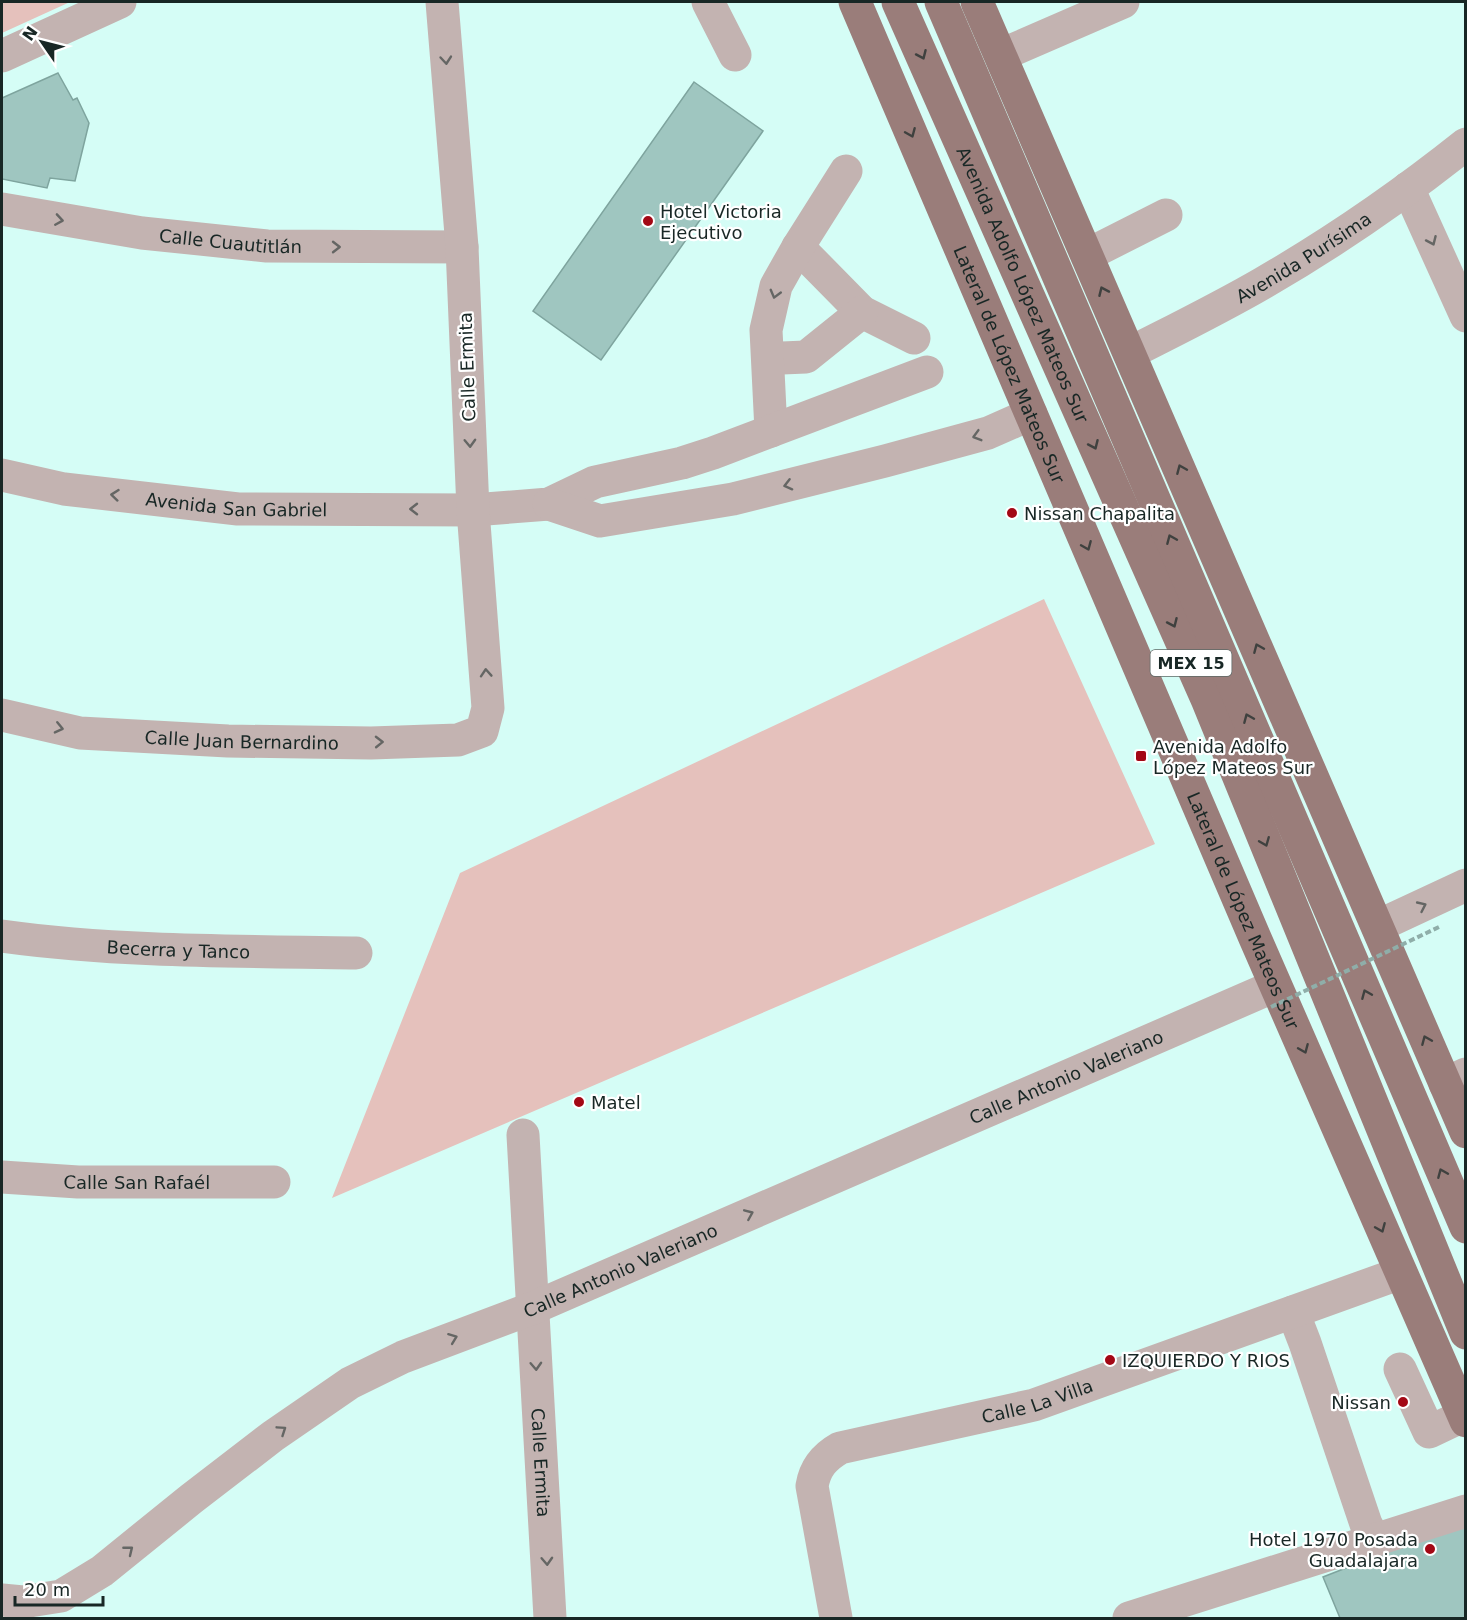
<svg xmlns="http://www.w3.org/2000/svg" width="1467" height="1620" font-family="'DejaVu Sans',sans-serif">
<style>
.green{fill:#e5c1bc}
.building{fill:#9fc6c0;stroke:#7ea49e;stroke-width:1.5}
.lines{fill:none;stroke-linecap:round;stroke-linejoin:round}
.minor{stroke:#c3b3b1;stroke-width:33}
.major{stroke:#9a7d7a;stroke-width:33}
.path-bridge{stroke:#8faea9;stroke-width:4;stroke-dasharray:6 3;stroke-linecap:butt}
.oneway{stroke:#3f413f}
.oneway2{stroke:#656664}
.poi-dot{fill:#a30815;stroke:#fff;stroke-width:2}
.labels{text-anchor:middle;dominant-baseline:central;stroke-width:4.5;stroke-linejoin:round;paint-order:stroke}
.shield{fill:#fff;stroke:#5d6866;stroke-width:1.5}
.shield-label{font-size:16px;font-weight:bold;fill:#182725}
.poi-label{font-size:18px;fill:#182725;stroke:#fff;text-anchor:start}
.street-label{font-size:18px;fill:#182725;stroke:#fff}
</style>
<rect width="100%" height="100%" fill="#d5fdf6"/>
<path class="green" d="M 2,2 L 70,2 L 2,33 Z
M 1044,599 L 1155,844 L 332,1198 L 460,873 Z"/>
<path class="building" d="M 58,73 L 73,100 L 77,98 L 89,123 L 75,181 L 50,178 L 47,188 L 2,179 L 2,98 Z
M 694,82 L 763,131 L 601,360 L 533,311 Z
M 1466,1521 L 1466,1618 L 1340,1618 L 1323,1577 Z"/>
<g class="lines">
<g class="minor">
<path d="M 708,2 L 735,55"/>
<path d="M 1001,55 L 1123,2"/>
<path d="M 2,56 L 120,2"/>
<path d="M 1408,188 L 1466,316"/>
<path id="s1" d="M 2,209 L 142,233 L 267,246 L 462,247"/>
<path d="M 798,247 L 862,312 L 914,338"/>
<path d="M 1087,255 L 1166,215"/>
<path id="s2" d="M 1130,353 C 1175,330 1220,308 1263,283 C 1334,242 1402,195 1466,144"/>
<path d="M 782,358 L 806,357 L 862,312"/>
<path d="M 771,431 L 766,330 L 776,286 L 798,247 L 846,171"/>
<path id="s3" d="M 2,475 L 64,489 L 238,509 L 473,510 L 549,504 L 595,482 L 682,463 L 713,453 L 927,372"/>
<path d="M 549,504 L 600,521 L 733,499 L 885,461 L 988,433 L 1031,414"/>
<path id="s4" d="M 2,715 L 80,733 L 228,741 L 371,743 L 458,740 L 482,731 L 488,708 L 473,510 L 462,247 L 442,2"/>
<path d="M 1378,926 L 1466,885"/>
<path id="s5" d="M 2,936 C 119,952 237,951 356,953"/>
<path d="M 1445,1084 L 1466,1074"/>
<path id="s6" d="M 523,1135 L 550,1618"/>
<path id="s7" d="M 2,1177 L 78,1182 L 274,1182"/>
<path d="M 1293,1312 L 1305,1343 L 1366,1524 L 1375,1541"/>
<path d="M 1400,1369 L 1429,1432 L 1463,1416"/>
<path id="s8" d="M 2,1600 L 23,1602 L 61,1596 L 102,1571 L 191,1499 L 273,1436 L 350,1383 L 403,1357 L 533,1308 L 1275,986"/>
<path id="s9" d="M 836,1618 L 812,1486 C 815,1468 824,1457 840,1448 L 1034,1405 L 1401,1273"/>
<path d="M 1129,1618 L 1466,1511"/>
</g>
<g class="major">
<path id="s10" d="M 855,2 L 1255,938 L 1466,1421"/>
<path id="s11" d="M 898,2 L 1207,699 L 1466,1333"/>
<path d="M 941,2 L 1466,1227"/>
<path d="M 977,2 L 1466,1132"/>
</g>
<path class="path-bridge" d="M 1271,1007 L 1439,927"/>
</g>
<defs><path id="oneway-chevron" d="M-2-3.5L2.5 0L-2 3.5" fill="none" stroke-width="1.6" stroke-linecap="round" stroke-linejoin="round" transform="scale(1.5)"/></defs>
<g class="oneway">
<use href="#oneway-chevron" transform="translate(922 55) rotate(66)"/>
<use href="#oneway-chevron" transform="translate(911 133) rotate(67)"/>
<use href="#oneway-chevron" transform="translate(1103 291) rotate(-114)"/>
<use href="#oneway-chevron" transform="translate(1094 445) rotate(66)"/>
<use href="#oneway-chevron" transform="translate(1181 469) rotate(-113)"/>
<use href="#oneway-chevron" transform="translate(1171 539) rotate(-113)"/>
<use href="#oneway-chevron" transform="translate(1087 546) rotate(67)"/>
<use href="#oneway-chevron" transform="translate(1173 623) rotate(66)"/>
<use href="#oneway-chevron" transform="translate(1258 648) rotate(-113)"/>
<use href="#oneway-chevron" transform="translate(1248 718) rotate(-113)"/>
<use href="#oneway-chevron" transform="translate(1265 842) rotate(68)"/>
<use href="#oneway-chevron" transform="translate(1366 994) rotate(-113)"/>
<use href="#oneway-chevron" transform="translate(1426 1040) rotate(-113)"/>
<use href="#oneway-chevron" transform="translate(1304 1049) rotate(67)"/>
<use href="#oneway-chevron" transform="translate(1442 1173) rotate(-113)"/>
<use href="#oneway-chevron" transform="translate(1381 1228) rotate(67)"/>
</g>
<g class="oneway2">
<use href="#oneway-chevron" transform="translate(446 60) rotate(85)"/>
<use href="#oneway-chevron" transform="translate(59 220) rotate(9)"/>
<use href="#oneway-chevron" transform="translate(1432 241) rotate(66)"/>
<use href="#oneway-chevron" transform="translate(336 247)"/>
<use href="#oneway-chevron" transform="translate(775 294) rotate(105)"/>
<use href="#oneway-chevron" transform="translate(977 436) rotate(164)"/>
<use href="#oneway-chevron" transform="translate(470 443) rotate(88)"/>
<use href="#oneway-chevron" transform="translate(788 485) rotate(166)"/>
<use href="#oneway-chevron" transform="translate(115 495) rotate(-174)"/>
<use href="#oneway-chevron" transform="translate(414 509) rotate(-180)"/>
<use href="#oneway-chevron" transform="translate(486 673) rotate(-94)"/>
<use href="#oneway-chevron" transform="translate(59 728) rotate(13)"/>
<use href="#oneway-chevron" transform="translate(379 742) rotate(-1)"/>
<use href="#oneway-chevron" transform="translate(1422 906) rotate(-25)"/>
<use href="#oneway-chevron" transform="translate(749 1214) rotate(-23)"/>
<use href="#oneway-chevron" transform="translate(453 1338) rotate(-21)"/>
<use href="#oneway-chevron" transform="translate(536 1366) rotate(87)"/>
<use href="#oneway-chevron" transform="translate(282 1430) rotate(-34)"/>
<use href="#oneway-chevron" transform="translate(129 1550) rotate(-39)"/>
<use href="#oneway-chevron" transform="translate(547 1561) rotate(87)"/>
</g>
<g class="poi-dot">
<circle cx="648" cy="221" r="6"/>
<circle cx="1012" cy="513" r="6"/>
<rect x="1135" y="750" width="12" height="12" rx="3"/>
<circle cx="579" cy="1102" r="6"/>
<circle cx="1110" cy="1360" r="6"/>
<circle cx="1403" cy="1402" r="6"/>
<circle cx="1430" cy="1549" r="6"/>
</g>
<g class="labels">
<rect class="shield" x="1150.5" y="650" width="81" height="26" rx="4.5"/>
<g class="shield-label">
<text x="1191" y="663">MEX 15</text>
</g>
<g class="poi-label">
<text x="660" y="211">Hotel Victoria<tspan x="660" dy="21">Ejecutivo</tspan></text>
<text x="1024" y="513">Nissan Chapalita</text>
<text x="1153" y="746">Avenida Adolfo<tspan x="1153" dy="21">López Mateos Sur</tspan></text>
<text x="591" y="1102">Matel</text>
<text x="1122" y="1360">IZQUIERDO Y RIOS</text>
<text x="1391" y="1402" text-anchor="end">Nissan</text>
<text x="1418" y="1539" text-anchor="end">Hotel 1970 Posada<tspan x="1418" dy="21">Guadalajara</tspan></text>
</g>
<g class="street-label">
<text stroke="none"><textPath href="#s1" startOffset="231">Calle Cuautitlán</textPath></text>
<text stroke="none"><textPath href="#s2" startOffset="198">Avenida Purísima</textPath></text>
<text stroke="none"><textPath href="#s11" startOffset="309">Avenida Adolfo López Mateos Sur</textPath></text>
<text stroke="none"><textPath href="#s10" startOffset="394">Lateral de López Mateos Sur</textPath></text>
<text transform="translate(467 367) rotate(-92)">Calle Ermita</text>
<text stroke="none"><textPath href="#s3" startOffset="237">Avenida San Gabriel</textPath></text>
<text stroke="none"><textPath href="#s4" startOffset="242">Calle Juan Bernardino</textPath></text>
<text stroke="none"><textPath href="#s10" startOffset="988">Lateral de López Mateos Sur</textPath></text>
<text stroke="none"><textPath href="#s5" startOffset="177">Becerra y Tanco</textPath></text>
<text stroke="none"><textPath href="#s8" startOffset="1198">Calle Antonio Valeriano</textPath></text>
<text stroke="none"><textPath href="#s7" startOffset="135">Calle San Rafaél</textPath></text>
<text stroke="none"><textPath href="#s8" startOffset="712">Calle Antonio Valeriano</textPath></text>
<text stroke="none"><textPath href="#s9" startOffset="386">Calle La Villa</textPath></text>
<text stroke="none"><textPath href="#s6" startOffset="328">Calle Ermita</textPath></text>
</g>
</g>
<rect width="1467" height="1620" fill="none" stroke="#182725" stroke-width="6"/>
<g transform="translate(42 42) rotate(305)" stroke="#ffffff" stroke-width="4.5" paint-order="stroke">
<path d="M0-4.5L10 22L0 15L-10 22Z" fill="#182725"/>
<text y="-9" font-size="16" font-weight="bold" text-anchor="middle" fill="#182725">N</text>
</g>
<path d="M15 1596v9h88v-9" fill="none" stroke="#182725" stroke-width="3"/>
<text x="24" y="1596" font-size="18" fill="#182725" stroke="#ffffff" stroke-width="4.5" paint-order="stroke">20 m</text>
</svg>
